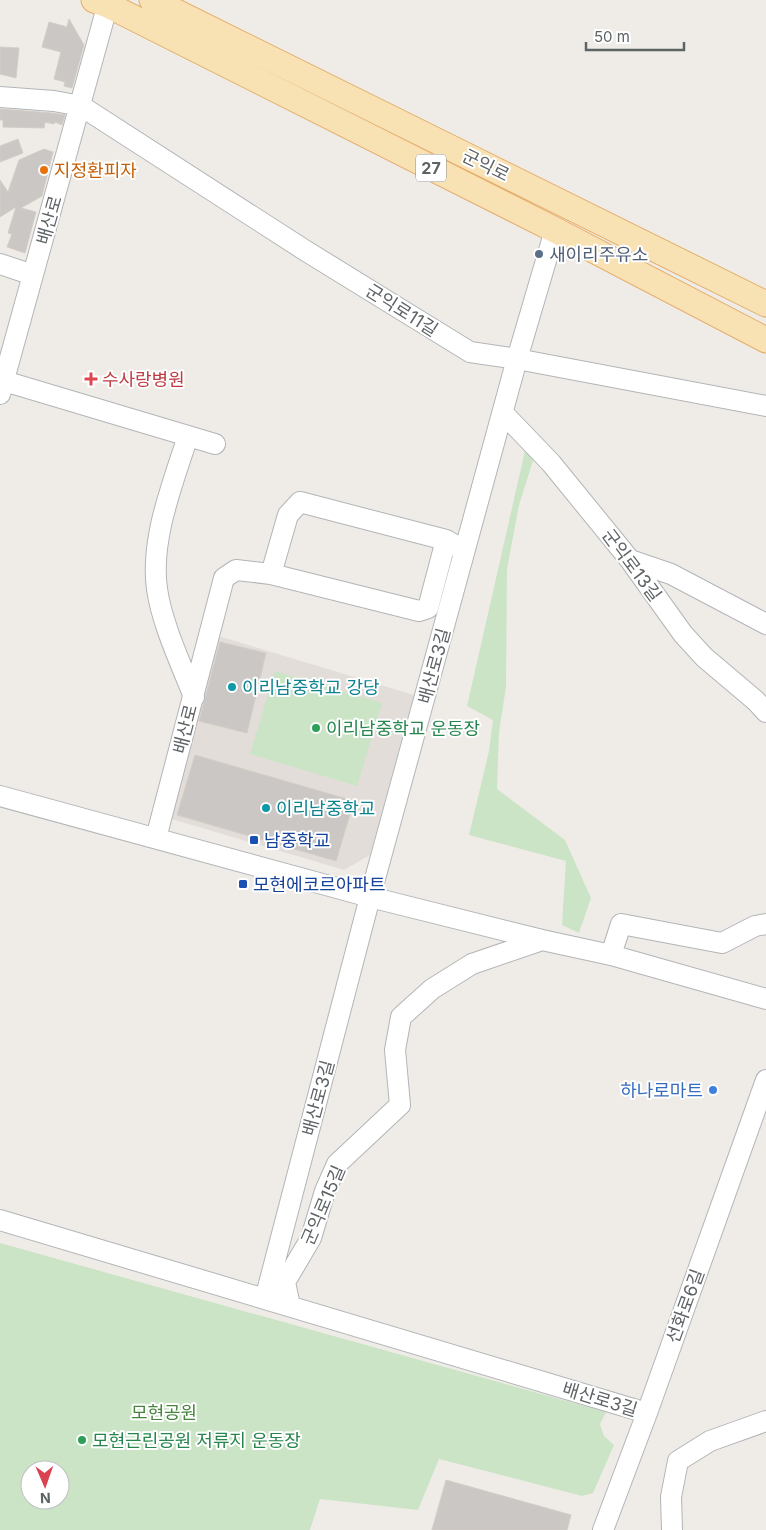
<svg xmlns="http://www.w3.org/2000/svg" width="766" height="1530" font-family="Inter,'Noto Sans KR',sans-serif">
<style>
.education{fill:#e2ddd8}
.green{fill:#cbe4c6;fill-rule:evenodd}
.building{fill:#cbc7c4;stroke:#d3cdc6}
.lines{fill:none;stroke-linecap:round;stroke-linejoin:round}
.minor-casing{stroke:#b2b5b8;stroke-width:22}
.major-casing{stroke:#e5ad6a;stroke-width:27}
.minor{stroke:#fff;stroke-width:20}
.major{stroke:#f8e1b3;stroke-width:25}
.food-dot{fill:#e8710a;stroke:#fff;stroke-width:2}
.service-dot{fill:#5c6f8a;stroke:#fff;stroke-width:2}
.health-dot{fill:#e0444e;stroke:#fff;stroke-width:2}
.culture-dot{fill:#0f9aa8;stroke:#fff;stroke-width:2}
.leisure-dot{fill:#2e9e5b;stroke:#fff;stroke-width:2}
.transit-dot{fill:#1a4fb4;stroke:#fff;stroke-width:2}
.shop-dot{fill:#3f7fe0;stroke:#fff;stroke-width:2}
.labels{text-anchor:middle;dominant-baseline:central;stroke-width:4;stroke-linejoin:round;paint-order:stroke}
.shield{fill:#fff;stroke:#8e9294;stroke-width:1}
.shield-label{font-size:16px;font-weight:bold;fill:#5e6366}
.street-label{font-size:18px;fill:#5e6366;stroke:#fff}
.food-label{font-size:18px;fill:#c56008;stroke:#fff;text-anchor:start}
.service-label{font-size:18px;fill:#4e5e75;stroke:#fff;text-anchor:start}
.health-label{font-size:18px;fill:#be3a42;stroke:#fff;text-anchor:start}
.culture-label{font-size:18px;fill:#0d838f;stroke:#fff;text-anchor:start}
.leisure-label{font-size:18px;fill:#27864d;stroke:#fff;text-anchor:start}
.transit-label{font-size:18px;fill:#164399;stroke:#fff;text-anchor:start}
.shop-label{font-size:18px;fill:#366cbe;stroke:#fff;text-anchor:end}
.park-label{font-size:18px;fill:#47843e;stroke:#fff}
</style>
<rect width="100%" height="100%" fill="#efece7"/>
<path class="education" d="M 215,635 L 414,695 L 370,855 L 344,870 L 165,817 Z"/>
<path class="green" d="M 527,442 L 537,448 L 519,505 L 507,569 L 506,687 L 499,732 L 497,789 L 565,840 L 591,898 L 579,933 L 562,925 L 566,861 L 469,835 L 489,751 L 493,720 L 467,706 Z
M 275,671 L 382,703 L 357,786 L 250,754 Z
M 0,1243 L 606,1412 L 600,1424 L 604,1436 L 614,1445 L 593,1493 L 582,1496 L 439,1459 L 418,1510 L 320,1499 L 310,1530 L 0,1530 ZM 30,1470 L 60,1470 L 60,1500 L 30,1500 Z"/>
<path class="building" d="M 69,19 L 84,45 L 72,88 L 64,86 L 65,82 L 54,79 L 61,52 L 42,47 L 49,22 L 67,27 Z
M 0,47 L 19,48 L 16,78 L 0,74 Z
M 0,109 L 52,113 L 65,115 L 62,125 L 55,122 L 54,124 L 45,122 L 44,128 L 3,127 L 3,120 L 0,120 Z
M 18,139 L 23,153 L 0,162 L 0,146 Z
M 44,149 L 53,152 L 42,196 L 21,208 L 36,212 L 25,253 L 7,247 L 12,234 L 8,233 L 16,207 L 0,217 L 0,180 L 8,192 L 19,160 Z
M 220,642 L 266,653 L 247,733 L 199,721 Z
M 195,755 L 354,801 L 336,861 L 177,815 Z
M 446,1480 L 571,1515 L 567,1530 L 432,1530 Z"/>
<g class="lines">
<defs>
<path id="minor" d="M 0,97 L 54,101 L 81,106 L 306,251 L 470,352 L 517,359 L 766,406
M 0,264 L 33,275
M 4,381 L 215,444
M 0,394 L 109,0
M 503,413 L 551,463 L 630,560 L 683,634 L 704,657 L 756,701 L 766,712
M 188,436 C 173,483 150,539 157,589 C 162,624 181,664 194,697
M 630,560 L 671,574 L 766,624
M 271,574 L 288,515 L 300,502 L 446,540 L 458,547
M 0,796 L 370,897 L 542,940 L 611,955 L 766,999
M 156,838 L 224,578 L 236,570 L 271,574 L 419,611 L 428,608 L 446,540
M 611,955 L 621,924 L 722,943 L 755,926 L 766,924
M 0,1220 L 647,1413
M 265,1299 L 370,897 L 517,359 L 555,230
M 290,1306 L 285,1282 L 311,1238 L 325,1191 L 337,1164 L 400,1105 L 395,1050 L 401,1017 L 432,989 L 472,964 L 542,940
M 603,1530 L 647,1413 L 766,1080
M 672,1530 L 671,1497 L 678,1461 L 710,1441 L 766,1421"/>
<path id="major" d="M 94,0 L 108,5 L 555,230 L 766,340
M 152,0 L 766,304"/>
</defs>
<use href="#minor" class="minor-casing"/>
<use href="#major" class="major-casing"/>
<use href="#minor" class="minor"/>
<use href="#major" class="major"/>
</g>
<circle class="food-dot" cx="44" cy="170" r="5"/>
<circle class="service-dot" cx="539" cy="254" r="5"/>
<path class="health-dot" d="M88.5 371.5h5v5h5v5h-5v5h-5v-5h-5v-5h5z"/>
<g class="culture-dot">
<circle cx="232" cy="687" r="5"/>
<circle cx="266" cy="808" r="5"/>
</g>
<g class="leisure-dot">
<circle cx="316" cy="728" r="5"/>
<circle cx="82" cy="1440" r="5"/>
</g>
<g class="transit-dot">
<rect x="249" y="835" width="10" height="10" rx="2.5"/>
<rect x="238" y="879" width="10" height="10" rx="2.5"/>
</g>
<circle class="shop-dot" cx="713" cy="1090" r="5"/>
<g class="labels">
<rect class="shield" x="416" y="154.5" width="30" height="27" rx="4"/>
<g class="shield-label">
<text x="431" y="168">27</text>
</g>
<g class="street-label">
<text transform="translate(486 165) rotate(26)">군익로</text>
<text transform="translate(49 220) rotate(-74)">배산로</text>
<text transform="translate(402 310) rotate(32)">군익로11길</text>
<text transform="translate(632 565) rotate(53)">군익로13길</text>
<text transform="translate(434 666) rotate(-75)">배산로3길</text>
<text transform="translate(185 729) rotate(-76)">배산로</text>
<text transform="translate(318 1098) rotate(-75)">배산로3길</text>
<text transform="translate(323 1205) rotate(-67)">군익로15길</text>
<text transform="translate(685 1306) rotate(-70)">선화로6길</text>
<text transform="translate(600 1399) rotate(17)">배산로3길</text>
</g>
<g class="food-label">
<text x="54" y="170">지정환피자</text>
</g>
<g class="service-label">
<text x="549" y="254">새이리주유소</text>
</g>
<g class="health-label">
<text x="102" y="379">수사랑병원</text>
</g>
<g class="culture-label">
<text x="242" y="687">이리남중학교 강당</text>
<text x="276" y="808">이리남중학교</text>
</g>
<g class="leisure-label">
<text x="326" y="728">이리남중학교 운동장</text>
<text x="92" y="1440">모현근린공원 저류지 운동장</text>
</g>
<g class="transit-label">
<text x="264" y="840">남중학교</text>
<text x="253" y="884">모현에코르아파트</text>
</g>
<g class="shop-label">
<text x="703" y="1090">하나로마트</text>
</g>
<g class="park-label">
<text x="164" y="1412">모현공원</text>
</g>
</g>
<g transform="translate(45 1485) rotate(178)"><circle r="24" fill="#ffffff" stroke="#bfc1c2"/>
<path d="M0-4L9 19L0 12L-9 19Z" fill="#da4250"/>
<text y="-8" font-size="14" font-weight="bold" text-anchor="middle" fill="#5e6366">N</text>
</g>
<path d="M586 42v8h98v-8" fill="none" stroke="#5e6366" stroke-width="2.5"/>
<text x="594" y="42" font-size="15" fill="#5e6366" stroke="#ffffff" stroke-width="4" paint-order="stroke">50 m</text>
</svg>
